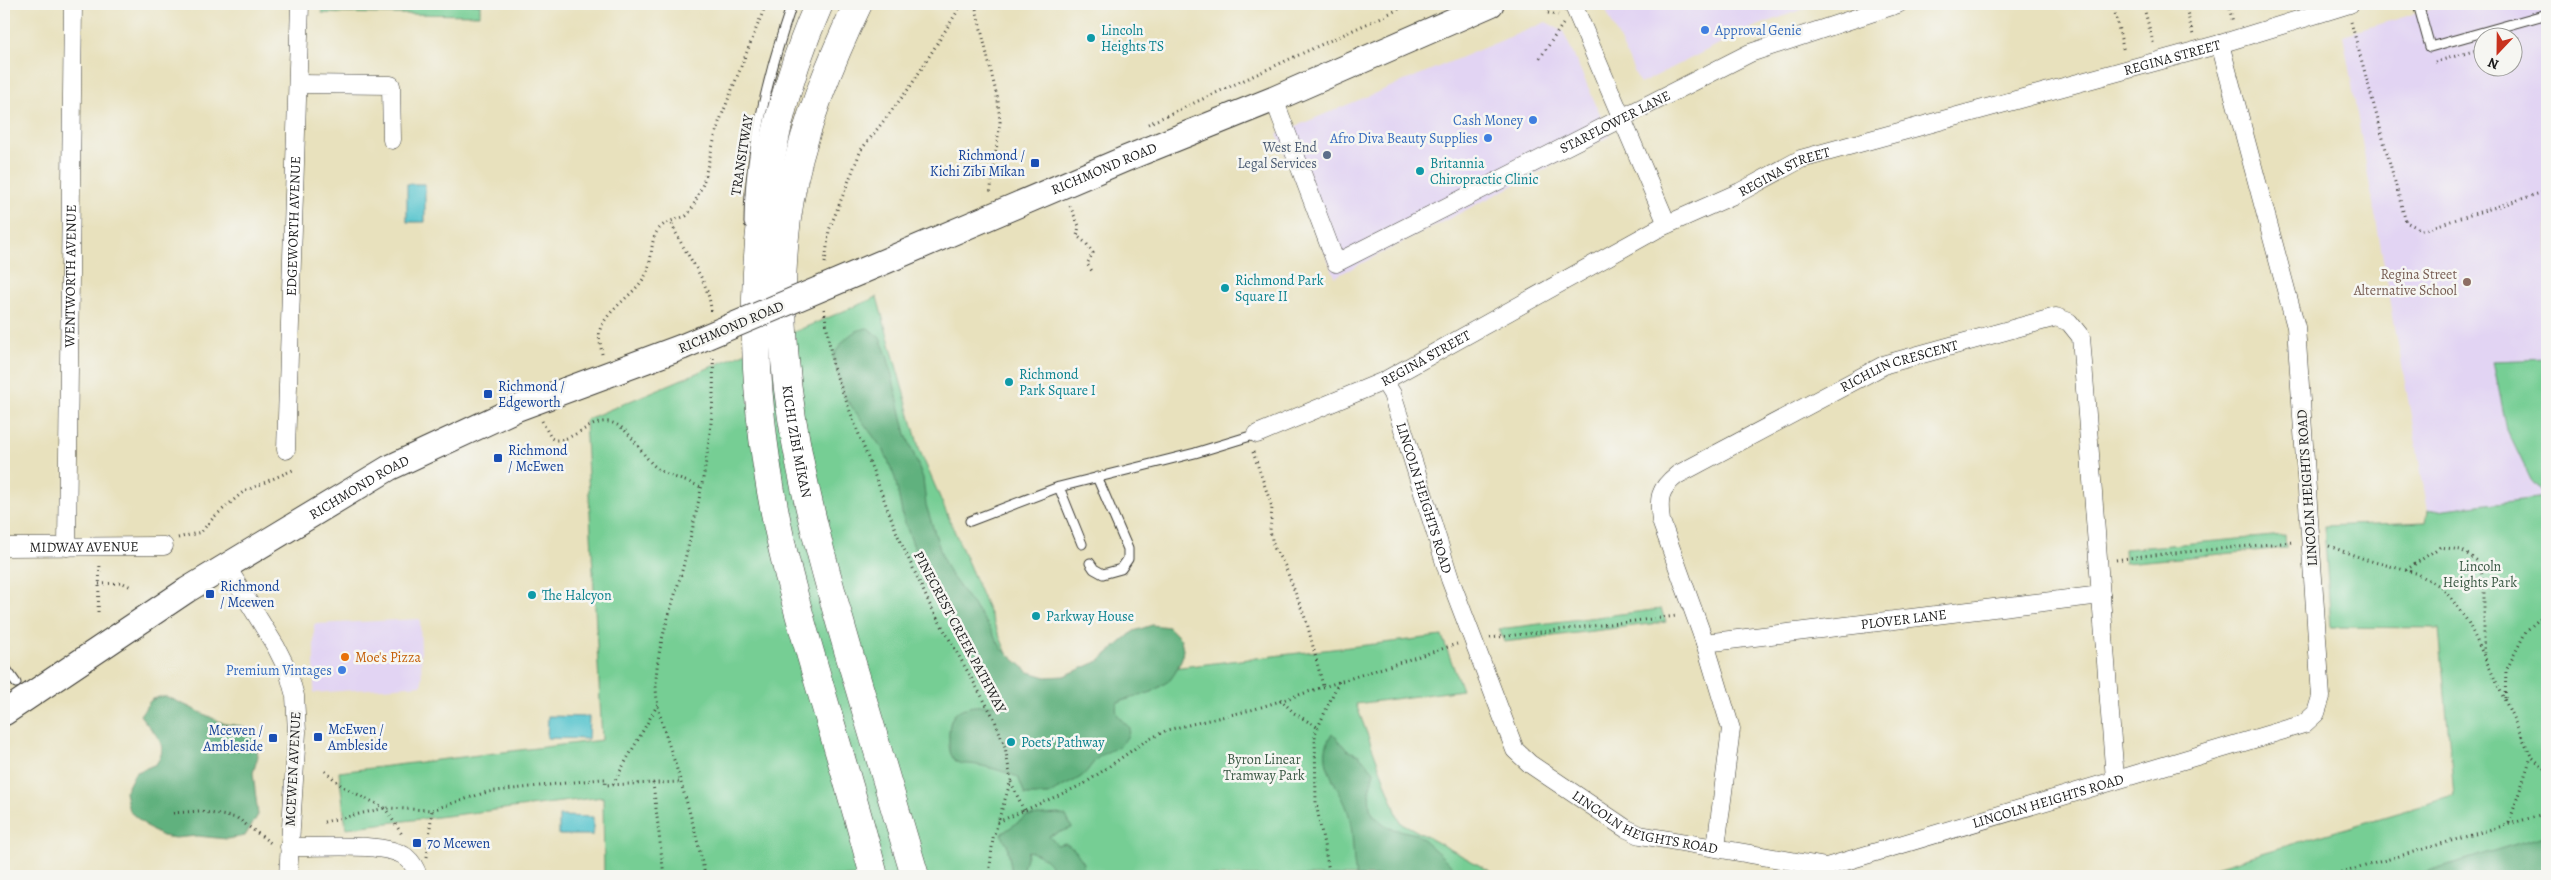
<svg xmlns="http://www.w3.org/2000/svg" width="2551" height="880" font-family="Alegreya,serif">
<style>
.built{fill:#e2d4f3;fill-rule:evenodd}
.green{fill:#76ce94;stroke:#497558}
.forest{fill:#60b17e;stroke:#3e664d}
.water{fill:#58c5ce;stroke:#3a7075}
.lines{fill:none;stroke-linecap:round;stroke-linejoin:round}
.service-casing{stroke:#3b3a34;stroke-width:11}
.minor-casing{stroke:#3b3a34;stroke-width:19}
.secondary-casing{stroke:#3b3a34;stroke-width:27}
.trunk-casing{stroke:#3b3a34;stroke-width:29}
.path{stroke:#3b3a34;stroke-width:3;stroke-dasharray:1 4;stroke-linecap:butt}
.service{stroke:#fff;stroke-width:9}
.minor{stroke:#fff;stroke-width:18}
.secondary{stroke:#fff;stroke-width:25}
.trunk{stroke:#fff;stroke-width:28}
.secondary-bridge-casing{stroke:#3b3a34;stroke-width:27;stroke-linecap:butt}
.secondary-bridge{stroke:#fff;stroke-width:25}
.shop-dot{fill:#3f7fe0;stroke:#f6f6f2;stroke-width:2}
.culture-dot{fill:#0f9aa8;stroke:#f6f6f2;stroke-width:2}
.service-dot{fill:#5c6f8a;stroke:#f6f6f2;stroke-width:2}
.transit-dot{fill:#1a4fb4;stroke:#f6f6f2;stroke-width:2}
.education-dot{fill:#8d6e63;stroke:#f6f6f2;stroke-width:2}
.food-dot{fill:#e8710a;stroke:#f6f6f2;stroke-width:2}
.labels{text-anchor:middle;dominant-baseline:central;stroke-width:5;stroke-linejoin:round;paint-order:stroke}
.culture-label{font-size:14px;fill:#0d838f;stroke:#f6f6f2;text-anchor:start}
.shop-label{font-size:14px;fill:#366cbe;stroke:#f6f6f2;text-anchor:end}
.street-label{font-size:14px;fill:#1c1c1c;stroke:#f6f6f2}
.service-label{font-size:14px;fill:#4e5e75;stroke:#f6f6f2;text-anchor:end}
.transit-label{font-size:14px;fill:#164399;stroke:#f6f6f2;text-anchor:start}
.education-label{font-size:14px;fill:#785e54;stroke:#f6f6f2;text-anchor:end}
.park-label{font-size:14px;fill:#3c5a46;stroke:#f6f6f2}
.food-label{font-size:14px;fill:#c56008;stroke:#f6f6f2;text-anchor:start}
</style>
<rect width="100%" height="100%" fill="#f6f6f2"/>
<filter id="ink" filterUnits="userSpaceOnUse"><feTurbulence type="fractalNoise" baseFrequency=".02" numOctaves="2"/><feDisplacementMap in="SourceGraphic" scale="10" xChannelSelector="R" yChannelSelector="G"/><feConvolveMatrix kernelMatrix="1 2 1 2 8 2 1 2 1" color-interpolation-filters="sRGB"/></filter>
<filter id="wash" filterUnits="userSpaceOnUse"><feTurbulence type="fractalNoise" baseFrequency=".0096" numOctaves="4" result="noise"/><feDisplacementMap in="SourceGraphic" scale="20" xChannelSelector="R" yChannelSelector="G"/><feGaussianBlur stdDeviation="1.12" result="paint"/><feColorMatrix in="noise" values="0 0 0 0 0 0 0 0 0 0 0 0 0 0 0 0 0 1.4 0 .05"/><feComposite in="paint" operator="in"/></filter>
<g filter="url(#wash)">
<rect width="100%" height="100%" fill="#e8e1bd"/>
<path class="built" d="M 1603,4 L 1817,4 L 1749,29 L 1640,84 Z
M 2448,4 L 2547,4 L 2547,497 L 2428,511 L 2343,35 ZM 2484,38 L 2514,38 L 2514,68 L 2484,68 Z
M 1546,22 L 1563,31 L 1610,136 L 1335,277 L 1277,134 Z
M 420,619 L 422,685 L 314,693 L 314,624 Z"/>
<path class="green" d="M 322,4 L 480,4 L 480,15 L 322,13 Z
M 877,297 L 920,451 L 1021,686 L 1442,636 L 1462,690 L 1356,704 L 1400,822 L 1499,876 L 604,876 L 603,797 L 346,828 L 339,772 L 602,740 L 585,420 Z
M 2547,359 L 2547,845 L 2448,876 L 2185,876 L 2454,796 L 2439,628 L 2331,627 L 2324,526 L 2426,522 L 2428,511 L 2546,497 L 2531,480 L 2507,430 L 2493,361 Z
M 2285,535 L 2286,548 L 2125,563 L 2124,549 Z
M 1661,609 L 1666,622 L 1504,642 L 1499,629 Z"/>
<path class="forest" d="M 868,328 L 880,338 L 887,355 L 906,434 L 923,478 L 926,505 L 943,559 L 950,574 L 988,625 L 1002,649 L 1029,672 L 1046,677 L 1064,676 L 1099,661 L 1134,631 L 1152,625 L 1169,627 L 1181,639 L 1183,649 L 1182,658 L 1175,673 L 1170,680 L 1152,692 L 1118,702 C 1112,714 1123,721 1130,728 C 1126,748 1113,747 1099,757 C 1092,762 1088,772 1081,777 C 1070,784 1059,787 1049,795 L 1025,795 L 1018,777 C 1002,771 987,766 970,764 C 964,764 959,764 955,760 C 949,755 949,746 949,739 C 947,704 969,706 995,705 L 1000,697 L 978,670 L 966,643 L 941,601 L 914,547 L 903,518 L 895,478 L 884,451 L 844,396 L 833,356 C 842,342 850,330 868,328 Z
M 159,697 L 168,697 L 225,724 L 242,726 L 254,733 L 258,756 L 253,773 L 258,815 L 245,836 L 227,839 L 197,836 L 175,838 L 162,836 L 151,830 L 129,811 L 125,792 L 135,773 L 156,764 C 172,743 151,732 140,715 L 151,700 Z
M 1332,733 L 1347,750 L 1359,755 L 1374,772 L 1369,791 L 1370,808 L 1374,816 L 1389,828 L 1417,834 L 1446,860 L 1460,876 L 1356,876 C 1352,856 1354,836 1349,815 C 1342,787 1313,764 1332,733 Z
M 1058,814 L 1066,816 L 1072,828 L 1049,836 L 1057,845 L 1065,843 L 1075,850 L 1084,863 L 1079,876 L 1058,876 C 1050,863 1044,855 1028,851 L 1021,875 L 1012,874 L 1007,844 L 1001,834 L 1027,816 Z
M 2547,835 L 2547,876 L 2411,876 L 2418,874 Z"/>
<path class="water" d="M 407,184 L 425,184 L 425,222 L 407,222 Z
M 548,716 L 589,717 L 588,739 L 547,738 Z
M 559,816 L 593,817 L 593,835 L 559,835 Z"/>
</g>
<g filter="url(#ink)">
<g class="lines">
<defs>
<path id="service" d="M 2418,4 L 2430,47 L 2547,14
M 749,223 C 749,149 768,74 792,4
M 1059,487 L 1082,544
M 970,521 L 1059,487 L 1195,453 L 1257,434
M 1090,563 L 1094,569 L 1103,574 L 1121,569 L 1128,559 L 1128,549 L 1097,477
M 4,666 L 16,683"/>
<g id="minor">
<path d="M 1573,4 L 1667,224"/>
<path d="M 299,84 L 391,85 L 392,140"/>
<path id="s1" d="M 1274,99 L 1336,263 L 1750,53 L 1898,4"/>
<path id="s2" d="M 1384,381 L 1392,394 L 1450,579 L 1515,750 L 1530,764 L 1625,828 L 1640,835 L 1826,867 L 2304,724 L 2316,713 L 2321,697 L 2296,327 L 2220,44"/>
<path id="s3" d="M 1257,434 L 1384,381 L 1659,228 L 1740,192 L 1801,159 L 2220,44 L 2350,4"/>
<path id="s4" d="M 286,450 L 300,4"/>
<path id="s5" d="M 4,547 L 164,546"/>
<path id="s6" d="M 67,547 L 73,4"/>
<path d="M 227,567 L 276,647 L 288,671 L 295,696 L 297,732 L 288,876"/>
<path id="s7" d="M 1705,643 L 2101,595"/>
<path d="M 289,847 C 316,848 385,841 406,857 C 412,862 416,869 418,876"/>
<path id="s8" d="M 1716,847 L 1731,729 L 1705,643 L 1661,521 C 1658,498 1659,489 1677,475 L 1886,364 L 2056,317 L 2069,322 L 2081,337 L 2115,779"/>
</g>
<g id="secondary">
<path id="s9" d="M 860,272 L 1125,159 L 1274,99 L 1491,4"/>
<path id="s10" d="M 4,713 L 187,590 L 389,468 L 518,408 L 682,347"/>
</g>
<g id="trunk">
<path d="M 819,4 C 736,191 742,404 795,599 C 820,692 850,783 874,876"/>
<path id="s11" d="M 858,4 C 831,60 808,117 794,178 C 760,336 804,499 848,650 C 870,725 893,801 915,876"/>
</g>
</defs>
<use href="#service" class="service-casing"/>
<use href="#minor" class="minor-casing"/>
<use href="#secondary" class="secondary-casing"/>
<use href="#trunk" class="trunk-casing"/>
<path class="path" d="M 975,4 L 998,101 L 1000,122 L 990,195
M 2113,4 L 2124,52
M 2185,4 L 2193,35
M 2228,4 L 2233,22
M 2144,8 L 2154,46
M 1548,13 L 1558,15
M 2351,22 L 2406,222 L 2422,230 L 2547,191
M 2514,40 L 2523,37
M 1540,58 L 1563,24
M 2435,62 L 2484,48
M 1148,124 L 1410,4
M 1070,206 L 1079,226 L 1077,236 L 1086,243 L 1093,253 L 1087,264 L 1092,271
M 825,263 L 829,230 L 861,150 L 910,87 L 962,4
M 824,309 L 833,367 L 898,536 L 930,605 L 994,718 L 1005,747 L 1011,780 L 993,838 L 989,876
M 711,311 C 710,279 681,251 671,221 L 686,216 L 691,211 L 703,184 L 718,125 L 766,4
M 602,354 C 601,345 597,335 601,327 C 611,306 636,294 646,274 C 656,254 645,231 671,221
M 542,421 L 551,438 L 555,440 C 574,441 591,419 609,422 C 631,426 641,457 658,469 C 670,477 687,481 701,487
M 1253,452 L 1272,507 L 1270,531 L 1274,548 L 1285,566 L 1307,623 L 1323,686
M 178,538 L 201,532 L 214,517 L 243,492 L 295,469
M 2329,546 L 2367,560 L 2416,573 L 2440,586 L 2451,598 L 2468,622 L 2531,756 L 2547,771
M 2116,560 L 2142,556 L 2293,542
M 2406,570 L 2440,547 L 2461,550 L 2479,562 L 2484,584 L 2484,653
M 99,584 L 123,583 L 131,587
M 98,612 L 100,563
M 1490,638 L 1677,616
M 2505,698 L 2506,671 L 2526,631 L 2547,612
M 1280,699 L 1294,713 L 1317,727
M 325,771 L 343,787 L 385,808 L 403,836
M 1011,782 L 1024,811
M 653,783 L 664,876
M 613,784 L 658,704
M 173,813 L 199,811 L 237,818 L 272,844
M 324,822 L 385,808 L 432,810 L 487,792 L 601,779 L 605,779 L 605,785 L 681,782
M 998,822 L 1084,784 L 1144,742 L 1167,730 L 1255,709 L 1457,644
M 2509,823 L 2531,757
M 427,857 L 432,810
M 705,876 C 698,838 686,800 675,763 C 667,738 656,711 656,685 C 656,644 674,603 684,563 C 701,496 716,427 713,357
M 1330,876 L 1316,803 L 1315,734 L 1339,681
M 2331,876 L 2547,813"/>
<use href="#service" class="service"/>
<use href="#minor" class="minor"/>
<use href="#secondary" class="secondary"/>
<use href="#trunk" class="trunk"/>
<defs>
<path id="secondary-bridge" d="M 682,347 L 860,272"/>
</defs>
<use href="#secondary-bridge" class="secondary-bridge-casing"/>
<use href="#secondary-bridge" class="secondary-bridge"/>
</g>
</g>
<g class="shop-dot">
<circle cx="1705" cy="30" r="5"/>
<circle cx="1533" cy="120" r="5"/>
<circle cx="1488" cy="138" r="5"/>
<circle cx="342" cy="670" r="5"/>
</g>
<g class="culture-dot">
<circle cx="1091" cy="38" r="5"/>
<circle cx="1420" cy="171" r="5"/>
<circle cx="1225" cy="288" r="5"/>
<circle cx="1009" cy="382" r="5"/>
<circle cx="532" cy="595" r="5"/>
<circle cx="1036" cy="616" r="5"/>
<circle cx="1011" cy="742" r="5"/>
</g>
<circle class="service-dot" cx="1327" cy="155" r="5"/>
<g class="transit-dot">
<rect x="1030" y="158" width="10" height="10" rx="2.5"/>
<rect x="483" y="389" width="10" height="10" rx="2.5"/>
<rect x="493" y="453" width="10" height="10" rx="2.5"/>
<rect x="205" y="589" width="10" height="10" rx="2.5"/>
<rect x="313" y="732" width="10" height="10" rx="2.5"/>
<rect x="268" y="733" width="10" height="10" rx="2.5"/>
<rect x="412" y="838" width="10" height="10" rx="2.5"/>
</g>
<circle class="education-dot" cx="2467" cy="282" r="5"/>
<circle class="food-dot" cx="345" cy="657" r="5"/>
<g class="labels">
<g class="culture-label">
<text x="1101" y="30">Lincoln<tspan x="1101" dy="16">Heights TS</tspan></text>
<text x="1430" y="163">Britannia<tspan x="1430" dy="16">Chiropractic Clinic</tspan></text>
<text x="1235" y="280">Richmond Park<tspan x="1235" dy="16">Square II</tspan></text>
<text x="1019" y="374">Richmond<tspan x="1019" dy="16">Park Square I</tspan></text>
<text x="542" y="595">The Halcyon</text>
<text x="1046" y="616">Parkway House</text>
<text x="1021" y="742">Poets' Pathway</text>
</g>
<g class="shop-label">
<text x="1715" y="30" text-anchor="start">Approval Genie</text>
<text x="1523" y="120">Cash Money</text>
<text x="1478" y="138">Afro Diva Beauty Supplies</text>
<text x="332" y="670">Premium Vintages</text>
</g>
<g class="street-label">
<text stroke="none"><textPath href="#s3" startOffset="995">REGINA STREET</textPath></text>
<text stroke="none"><textPath href="#s1" startOffset="488">STARFLOWER LANE</textPath></text>
<text transform="translate(742 155) rotate(-81)">TRANSITWAY</text>
<text stroke="none"><textPath href="#s9" startOffset="265">RICHMOND ROAD</textPath></text>
<text stroke="none"><textPath href="#s3" startOffset="590">REGINA STREET</textPath></text>
<text stroke="none"><textPath href="#s4" startOffset="224">EDGEWORTH AVENUE</textPath></text>
<text stroke="none"><textPath href="#s6" startOffset="271">WENTWORTH AVENUE</textPath></text>
<text transform="translate(731 327) rotate(-23)">RICHMOND ROAD</text>
<text stroke="none"><textPath href="#s3" startOffset="185">REGINA STREET</textPath></text>
<text stroke="none"><textPath href="#s8" startOffset="639">RICHLIN CRESCENT</textPath></text>
<text stroke="none"><textPath href="#s11" startOffset="451">KICHI ZĪBĪ MĪKAN</textPath></text>
<text stroke="none"><textPath href="#s10" startOffset="421">RICHMOND ROAD</textPath></text>
<text transform="translate(2307 488) rotate(-94)">LINCOLN HEIGHTS ROAD</text>
<text stroke="none"><textPath href="#s2" startOffset="124">LINCOLN HEIGHTS ROAD</textPath></text>
<text stroke="none"><textPath href="#s5" startOffset="80">MIDWAY AVENUE</textPath></text>
<text stroke="none"><textPath href="#s7" startOffset="200">PLOVER LANE</textPath></text>
<text transform="translate(960 632) rotate(62)">PINECREST CREEK PATHWAY</text>
<text transform="translate(293 769) rotate(-87)">MCEWEN AVENUE</text>
<text stroke="none"><textPath href="#s2" startOffset="964">LINCOLN HEIGHTS ROAD</textPath></text>
<text stroke="none"><textPath href="#s2" startOffset="544">LINCOLN HEIGHTS ROAD</textPath></text>
</g>
<g class="service-label">
<text x="1317" y="147">West End<tspan x="1317" dy="16">Legal Services</tspan></text>
</g>
<g class="transit-label">
<text x="1025" y="155" text-anchor="end">Richmond /<tspan x="1025" dy="16">Kichi Zībī Mīkan</tspan></text>
<text x="498" y="386">Richmond /<tspan x="498" dy="16">Edgeworth</tspan></text>
<text x="508" y="450">Richmond<tspan x="508" dy="16">/ McEwen</tspan></text>
<text x="220" y="586">Richmond<tspan x="220" dy="16">/ Mcewen</tspan></text>
<text x="328" y="729">McEwen /<tspan x="328" dy="16">Ambleside</tspan></text>
<text x="263" y="730" text-anchor="end">Mcewen /<tspan x="263" dy="16">Ambleside</tspan></text>
<text x="427" y="843">70 Mcewen</text>
</g>
<g class="education-label">
<text x="2457" y="274">Regina Street<tspan x="2457" dy="16">Alternative School</tspan></text>
</g>
<g class="park-label">
<text x="2480" y="566">Lincoln<tspan x="2480" dy="16">Heights Park</tspan></text>
<text x="1264" y="759">Byron Linear<tspan x="1264" dy="16">Tramway Park</tspan></text>
</g>
<g class="food-label">
<text x="355" y="657">Moe's Pizza</text>
</g>
</g>
<rect width="2551" height="880" fill="none" stroke="#f6f6f2" stroke-width="20"/>
<g transform="translate(2498 52) rotate(202)"><circle r="24" fill="#f6f6f2" stroke="#9f9f9c"/>
<path d="M0-4L9 19L0 12L-9 19Z" fill="#c8321e"/>
<text y="-8" font-size="14" font-weight="bold" text-anchor="middle" fill="#1c1c1c">N</text>
</g>
</svg>
